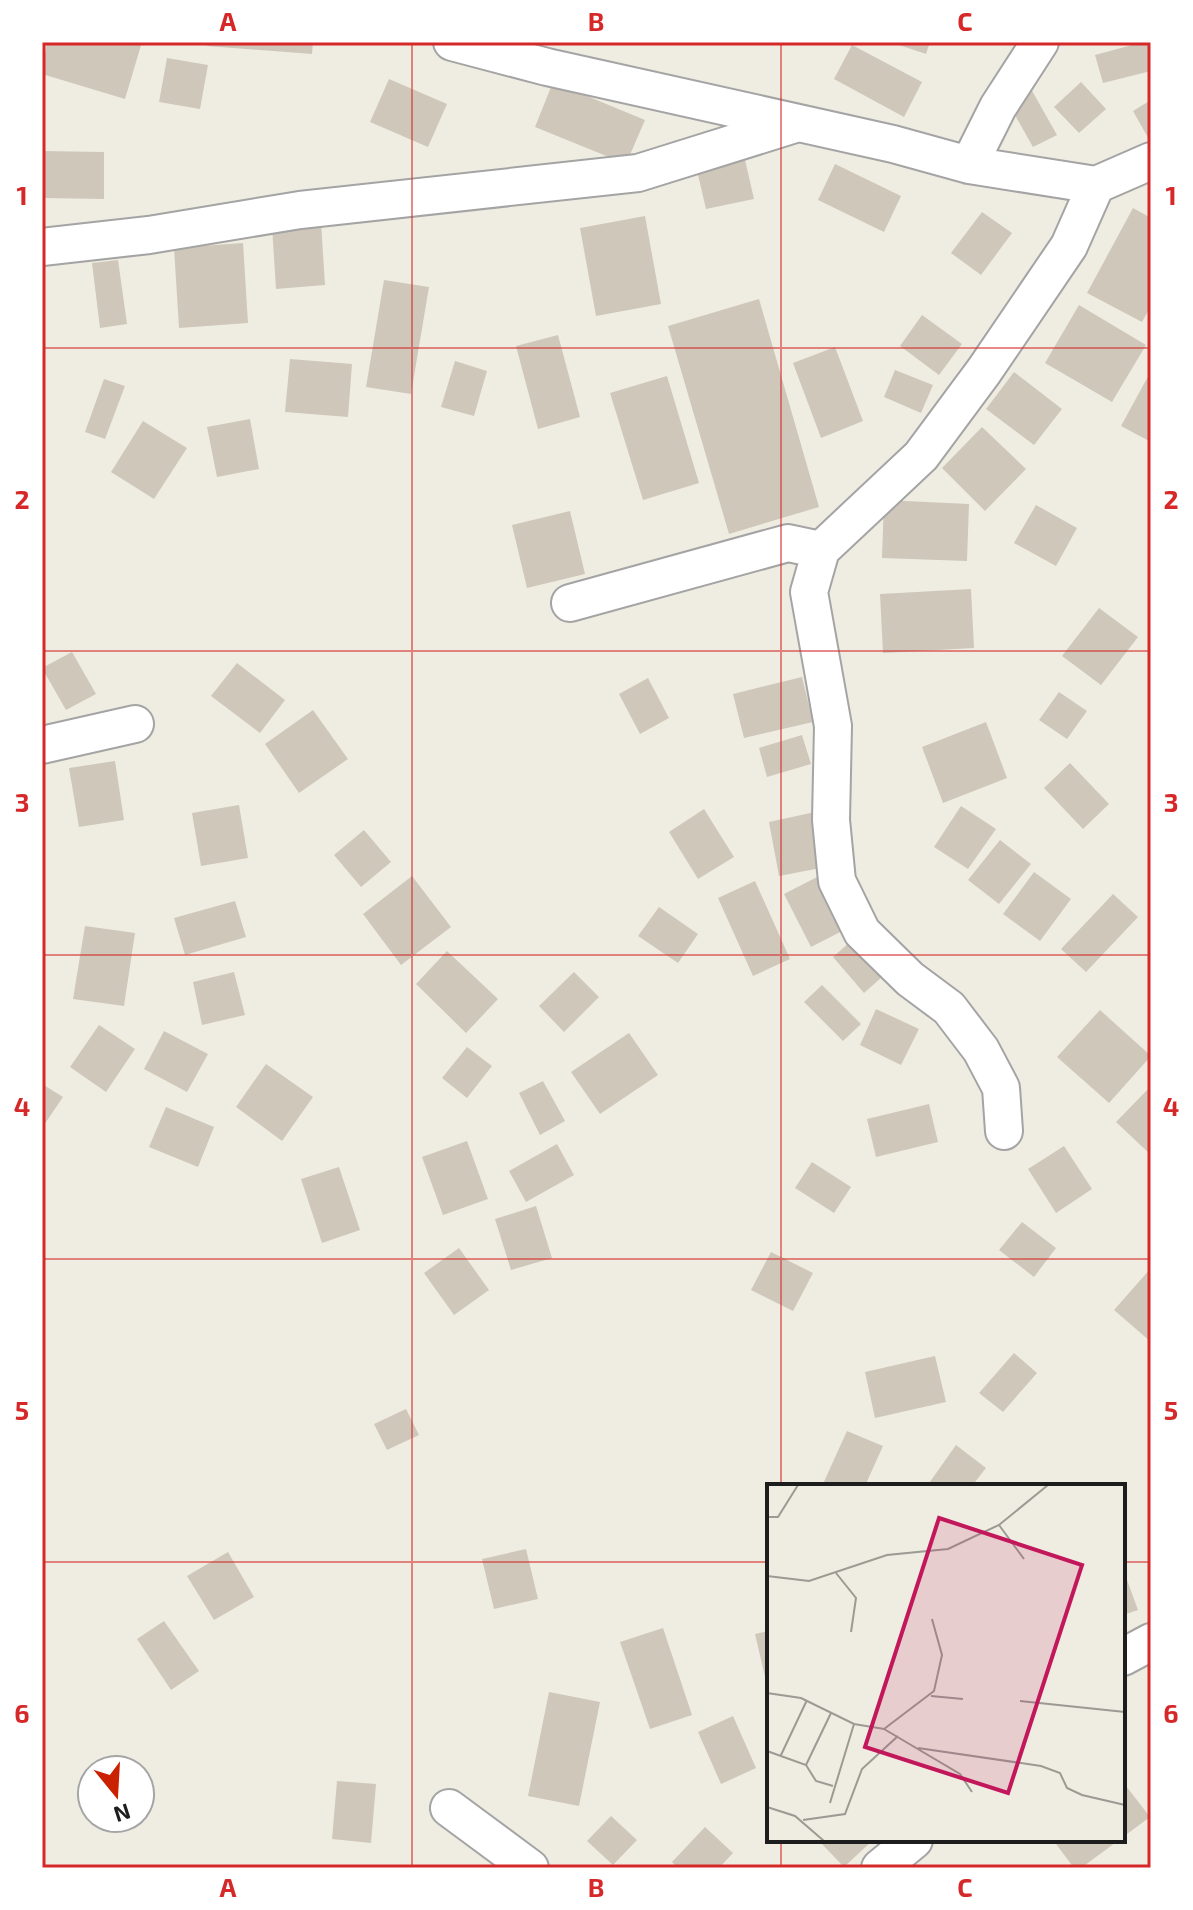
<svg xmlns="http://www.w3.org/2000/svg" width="1193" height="1910" font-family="'Exo 2',sans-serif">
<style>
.building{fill:#cfc7ba}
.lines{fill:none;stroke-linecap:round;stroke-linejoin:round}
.street-casing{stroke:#a4a4a4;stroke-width:40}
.street{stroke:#fff;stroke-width:36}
.grid{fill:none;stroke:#d62828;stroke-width:2;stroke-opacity:0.55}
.inset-road{fill:none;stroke:#9b9a93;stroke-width:2}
.view{fill:#c2185b;fill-opacity:0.15;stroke:#c2185b;stroke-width:4}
.inset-edge{fill:none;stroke:#1d1d1d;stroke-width:4}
.neatline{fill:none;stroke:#d62828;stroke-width:3}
.grid-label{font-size:26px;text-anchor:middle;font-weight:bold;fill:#d62828}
</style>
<rect width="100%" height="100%" fill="#efede2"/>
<path class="building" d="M 47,42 L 142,42 L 125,99 L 42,74 Z
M 208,42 L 313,42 L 312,54 L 207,46 Z
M 890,42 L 930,42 L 926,54 Z
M 1143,42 L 1148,42 L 1151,54 L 1151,71 L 1103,83 L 1095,55 Z
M 852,45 L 922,82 L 904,117 L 834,79 Z
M 167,58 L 208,65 L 200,109 L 159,102 Z
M 389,79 L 447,104 L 428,147 L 370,122 Z
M 553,82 L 645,120 L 626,164 L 535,127 Z
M 1081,82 L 1106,109 L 1079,133 L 1054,107 Z
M 1031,89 L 1057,135 L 1033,147 L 1008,103 Z
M 1151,100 L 1151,143 L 1133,111 Z
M 42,151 L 104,152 L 104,199 L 42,198 Z
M 743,151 L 754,199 L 706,209 L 695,162 Z
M 835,164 L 901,196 L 884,232 L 818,200 Z
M 1133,208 L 1151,218 L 1151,306 L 1142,322 L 1087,293 Z
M 982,212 L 1012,233 L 981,275 L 951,253 Z
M 645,216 L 661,304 L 596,316 L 580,228 Z
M 321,222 L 325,285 L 276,289 L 272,226 Z
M 243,243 L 248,323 L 179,328 L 174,248 Z
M 118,260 L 127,324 L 100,328 L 92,263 Z
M 384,280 L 429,287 L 411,394 L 366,387 Z
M 759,299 L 819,507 L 729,534 L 668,326 Z
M 1079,305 L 1146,345 L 1112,402 L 1045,363 Z
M 922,315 L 962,344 L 939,375 L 900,346 Z
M 558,335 L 580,417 L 538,429 L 516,346 Z
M 835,347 L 863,421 L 821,438 L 793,363 Z
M 290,359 L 352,364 L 348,417 L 285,412 Z
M 455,361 L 487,371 L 474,416 L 441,407 Z
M 895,370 L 933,385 L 921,413 L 884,397 Z
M 1151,371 L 1151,442 L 1121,426 Z
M 1014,372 L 1062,409 L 1034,445 L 986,409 Z
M 667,376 L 699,483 L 643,500 L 610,393 Z
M 104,379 L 125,386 L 105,439 L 85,432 Z
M 250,419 L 259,469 L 217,477 L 207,427 Z
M 143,421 L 187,448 L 154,499 L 111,472 Z
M 982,427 L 1026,469 L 985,511 L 942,468 Z
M 884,500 L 969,504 L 967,561 L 882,558 Z
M 1036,505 L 1077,528 L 1056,566 L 1014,543 Z
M 570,511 L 585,574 L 527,588 L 512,525 Z
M 971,589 L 974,648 L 883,653 L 880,594 Z
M 1099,608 L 1138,637 L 1101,685 L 1062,656 Z
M 72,652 L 96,694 L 66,710 L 42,668 Z
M 237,663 L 285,700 L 260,733 L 211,696 Z
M 802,677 L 813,722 L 744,738 L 733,694 Z
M 648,678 L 669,718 L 640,734 L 619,694 Z
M 1059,692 L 1087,711 L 1067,739 L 1039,720 Z
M 313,710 L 348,759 L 299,793 L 265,744 Z
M 986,722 L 1007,778 L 943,803 L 922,747 Z
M 802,735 L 811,764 L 767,777 L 759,748 Z
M 115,761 L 124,820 L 79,827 L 69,768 Z
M 1070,763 L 1109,804 L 1083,829 L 1044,788 Z
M 239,805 L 248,858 L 201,866 L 192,813 Z
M 961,806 L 996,829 L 968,869 L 934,847 Z
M 704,809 L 734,857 L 698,879 L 669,832 Z
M 815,812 L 826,867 L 779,876 L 769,822 Z
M 364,830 L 391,862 L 361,887 L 334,855 Z
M 1000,840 L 1031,864 L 999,904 L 968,880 Z
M 1034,872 L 1071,899 L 1040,941 L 1003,914 Z
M 823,874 L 850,927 L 811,947 L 784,894 Z
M 412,876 L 451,927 L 401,965 L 363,914 Z
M 755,881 L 790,959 L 753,976 L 718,898 Z
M 1113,894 L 1138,917 L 1086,972 L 1061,949 Z
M 235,901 L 246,937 L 185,955 L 174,918 Z
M 659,907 L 698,934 L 678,963 L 638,936 Z
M 85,926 L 135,933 L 124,1006 L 73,999 Z
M 859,934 L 890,970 L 864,993 L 833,957 Z
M 447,951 L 498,999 L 466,1033 L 416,984 Z
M 234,972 L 245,1015 L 202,1025 L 193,982 Z
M 574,972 L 599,997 L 564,1032 L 539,1006 Z
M 822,985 L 861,1024 L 843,1041 L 804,1002 Z
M 876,1009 L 919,1029 L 901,1065 L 860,1045 Z
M 1100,1010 L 1151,1056 L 1109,1103 L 1057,1057 Z
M 99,1025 L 135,1049 L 106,1092 L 70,1067 Z
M 164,1031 L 208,1054 L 187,1092 L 144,1069 Z
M 629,1033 L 658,1075 L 600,1114 L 571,1072 Z
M 467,1047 L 492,1066 L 467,1098 L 442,1078 Z
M 266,1064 L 313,1097 L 282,1141 L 236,1107 Z
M 543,1081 L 565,1121 L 540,1135 L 519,1093 Z
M 42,1084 L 63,1097 L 42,1128 Z
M 1151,1086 L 1151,1155 L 1116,1122 Z
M 929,1104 L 938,1142 L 876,1157 L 867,1119 Z
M 166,1107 L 214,1127 L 198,1167 L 149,1147 Z
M 467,1141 L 488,1199 L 443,1215 L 422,1157 Z
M 557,1144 L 574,1175 L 526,1202 L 509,1171 Z
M 1064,1146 L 1092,1189 L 1056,1213 L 1028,1169 Z
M 812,1162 L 851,1187 L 834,1213 L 795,1188 Z
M 339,1167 L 360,1230 L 322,1243 L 301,1179 Z
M 536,1206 L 552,1258 L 511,1270 L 495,1219 Z
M 1022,1222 L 1056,1248 L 1034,1277 L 999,1250 Z
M 459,1248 L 489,1290 L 454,1315 L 424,1273 Z
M 771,1252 L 813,1273 L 793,1311 L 751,1290 Z
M 1151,1268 L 1151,1342 L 1114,1310 Z
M 1014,1353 L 1037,1373 L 1003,1412 L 979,1393 Z
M 935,1356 L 946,1402 L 875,1418 L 865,1372 Z
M 406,1409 L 419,1435 L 387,1450 L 374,1424 Z
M 847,1431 L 883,1446 L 865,1486 L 822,1486 Z
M 956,1445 L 986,1468 L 972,1486 L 927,1486 Z
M 526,1549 L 538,1599 L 494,1609 L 482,1559 Z
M 228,1552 L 254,1597 L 214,1620 L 187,1576 Z
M 1123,1569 L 1138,1610 L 1123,1615 Z
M 164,1621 L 199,1671 L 171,1690 L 137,1639 Z
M 663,1628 L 692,1715 L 650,1729 L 620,1642 Z
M 769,1631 L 769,1676 L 765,1677 L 755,1634 Z
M 549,1692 L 600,1702 L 579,1806 L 528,1796 Z
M 733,1716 L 756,1768 L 721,1784 L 698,1732 Z
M 337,1781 L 376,1784 L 371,1843 L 332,1839 Z
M 1123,1782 L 1150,1817 L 1123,1837 Z
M 611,1816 L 637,1840 L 613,1865 L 587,1841 Z
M 705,1827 L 733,1853 L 719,1868 L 678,1868 L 672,1862 Z
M 818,1840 L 873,1840 L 844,1867 Z
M 1053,1840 L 1119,1840 L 1081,1868 L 1074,1868 Z"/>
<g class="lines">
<defs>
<path id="street" d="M 452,42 L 547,67 L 893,144 L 969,165 L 1096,185
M 969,165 L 998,107 L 1040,42
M 42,247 L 149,235 L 300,210 L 638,173 L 795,124
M 570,603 L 788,543 L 821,550
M 42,745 L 135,724
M 1004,1131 L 1001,1088 L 981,1050 L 949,1008 L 910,979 L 862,932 L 837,881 L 831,820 L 833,726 L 809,592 L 821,550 L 921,456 L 984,371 L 1069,246 L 1096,185 L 1151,161
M 1123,1657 L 1151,1642
M 449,1808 L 530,1868
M 880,1868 L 914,1840"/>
</defs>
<use href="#street" class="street-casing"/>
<use href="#street" class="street"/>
</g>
<path class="grid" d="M 412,42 L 412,1868M 781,42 L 781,1486M 42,348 L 1151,348M 42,651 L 1151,651M 42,955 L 1151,955M 42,1259 L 1151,1259M 42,1562 L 769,1562M 1123,1562 L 1151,1562M 781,1840 L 781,1868"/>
<g transform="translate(767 1484)">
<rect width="358" height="358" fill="#efede2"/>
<path class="inset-road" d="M 0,33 L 11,33 L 31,1M 232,41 L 257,75M 69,89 L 89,114 L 84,148M 0,92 L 42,97 L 120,71 L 181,65 L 232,41 L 281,1M 0,209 L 34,214 L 87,240 L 117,245 L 167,207 L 175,171 L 165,135M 164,212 L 196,215M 253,217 L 358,228M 117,245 L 193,290 L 205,308M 151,264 L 274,282 L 293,289 L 300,304 L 315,311 L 358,321M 0,267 L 39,281 L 49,297 L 66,302M 14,271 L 40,216M 39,281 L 64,229M 63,319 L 87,240M 0,323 L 28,332 L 57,357M 36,336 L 78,330 L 95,285 L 131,252"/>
<path class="view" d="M 172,34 L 315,81 L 241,309 L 98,263 Z"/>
<rect width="358" height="358" class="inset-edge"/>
</g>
<rect width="1193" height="1910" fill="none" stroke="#ffffff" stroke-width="88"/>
<g transform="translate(116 1794) rotate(162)"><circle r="38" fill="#ffffff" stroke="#a5a5a5" stroke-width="2"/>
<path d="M0-6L14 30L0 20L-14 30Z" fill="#ca2100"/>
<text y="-12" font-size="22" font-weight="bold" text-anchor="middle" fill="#1d1d1d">N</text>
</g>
<rect x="44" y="44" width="1105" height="1822" class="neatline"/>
<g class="grid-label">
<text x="228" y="31">A</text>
<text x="596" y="31">B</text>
<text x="965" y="31">C</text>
<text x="22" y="205">1</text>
<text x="1171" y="205">1</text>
<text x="22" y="509">2</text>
<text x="1171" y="509">2</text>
<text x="22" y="812">3</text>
<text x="1171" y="812">3</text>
<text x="22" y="1116">4</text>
<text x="1171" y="1116">4</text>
<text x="22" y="1420">5</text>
<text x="1171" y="1420">5</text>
<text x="22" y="1723">6</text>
<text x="1171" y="1723">6</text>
<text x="228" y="1897">A</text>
<text x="596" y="1897">B</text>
<text x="965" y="1897">C</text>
</g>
</svg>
